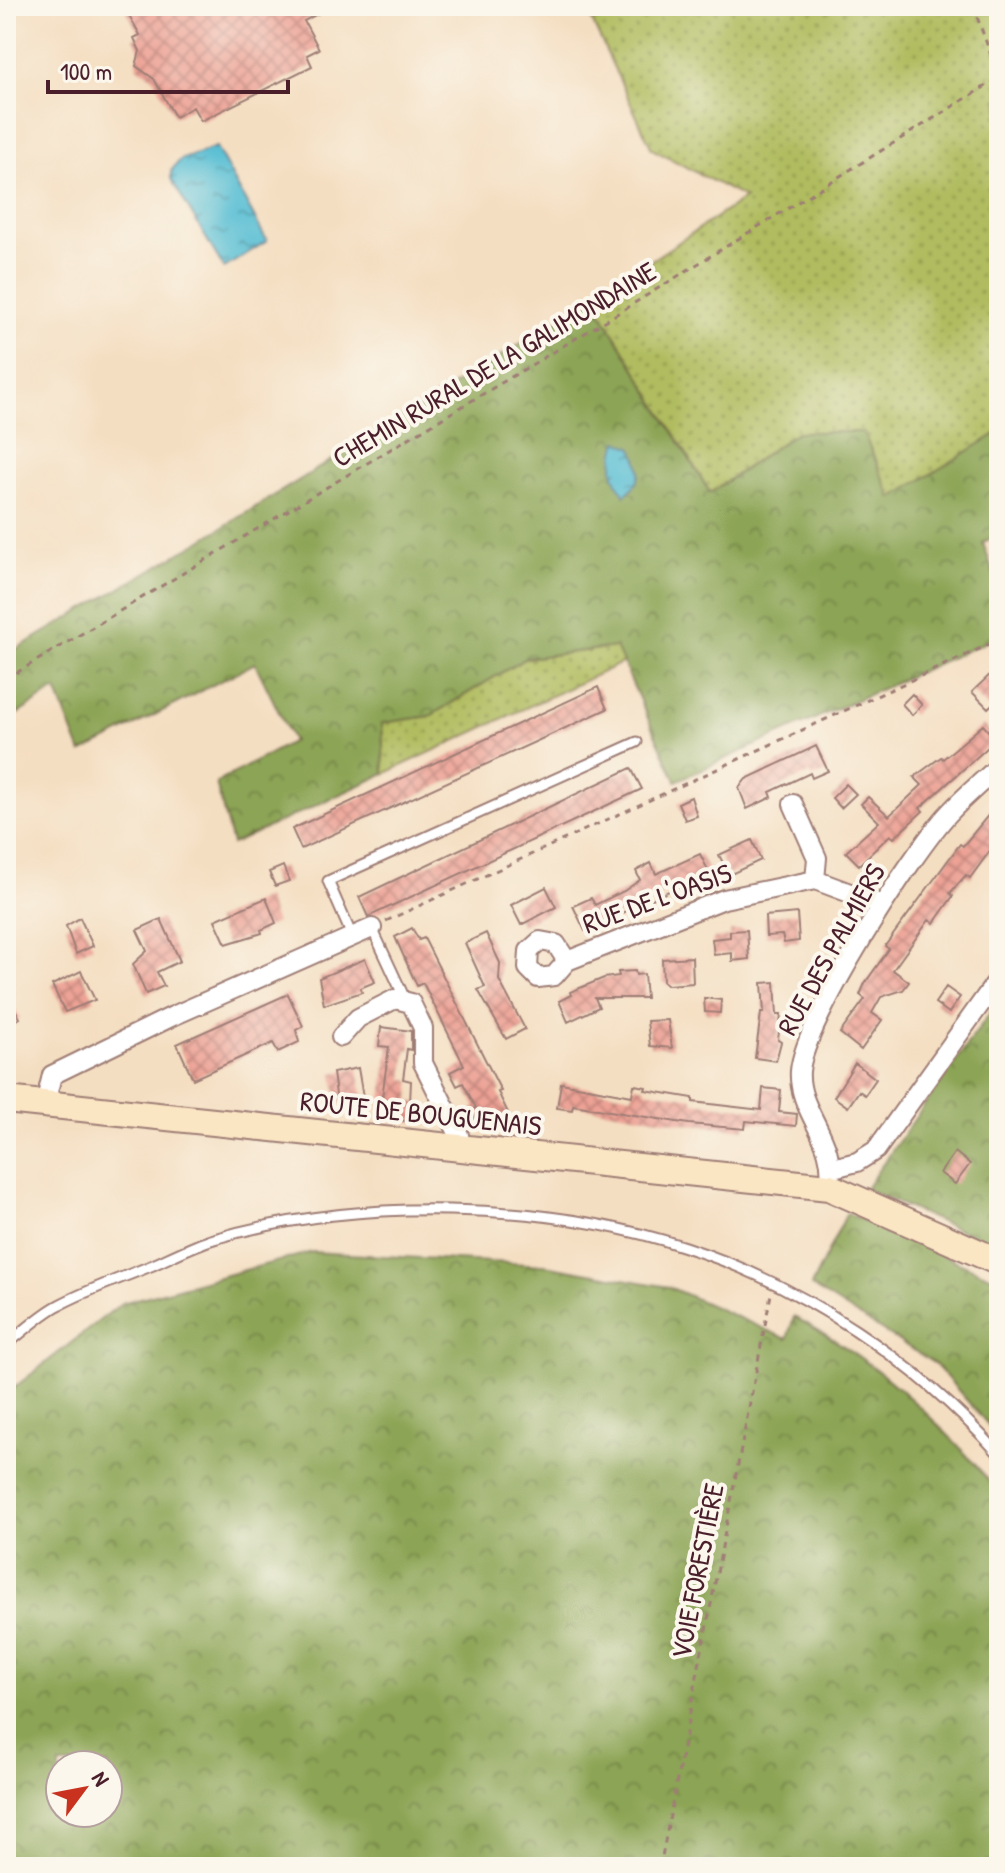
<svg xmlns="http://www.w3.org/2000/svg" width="1005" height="1873" font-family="'Patrick Hand',sans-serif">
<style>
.grass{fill:url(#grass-dots);stroke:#7d6e44;stroke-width:2}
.forest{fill:url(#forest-crowns);stroke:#6b6240;stroke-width:2;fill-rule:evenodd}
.water{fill:url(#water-ripples);stroke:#506e7f;stroke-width:2}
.building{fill:url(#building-cross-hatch)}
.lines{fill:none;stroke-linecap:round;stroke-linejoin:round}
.lane-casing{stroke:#9f7e76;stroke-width:13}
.street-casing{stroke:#9f7e76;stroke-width:22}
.secondary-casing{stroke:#9f7e76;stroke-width:30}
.path{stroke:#9f7e76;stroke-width:3;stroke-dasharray:6 6;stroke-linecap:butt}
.lane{stroke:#fff;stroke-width:9}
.street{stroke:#fff;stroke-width:18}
.secondary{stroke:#fbe6c4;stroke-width:26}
.labels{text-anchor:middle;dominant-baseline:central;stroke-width:8;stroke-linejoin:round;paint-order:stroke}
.street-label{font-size:28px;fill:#4a1f2b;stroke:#fbf7ec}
</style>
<defs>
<pattern id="grass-dots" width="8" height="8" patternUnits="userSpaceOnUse" patternTransform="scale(2)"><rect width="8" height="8" fill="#b0bc5e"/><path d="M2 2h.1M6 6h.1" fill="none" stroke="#91984e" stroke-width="1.8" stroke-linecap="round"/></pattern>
<pattern id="forest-crowns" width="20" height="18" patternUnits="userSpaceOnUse" patternTransform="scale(2)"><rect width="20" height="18" fill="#8ca455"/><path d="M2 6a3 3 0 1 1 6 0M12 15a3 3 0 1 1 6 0" fill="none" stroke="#748547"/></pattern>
<pattern id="water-ripples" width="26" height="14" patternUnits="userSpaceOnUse" patternTransform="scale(2)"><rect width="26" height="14" fill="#55bdd3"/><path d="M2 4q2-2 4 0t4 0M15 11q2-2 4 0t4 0" fill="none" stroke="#4899ab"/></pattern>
<pattern id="building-cross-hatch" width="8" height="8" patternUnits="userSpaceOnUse" patternTransform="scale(2)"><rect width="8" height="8" fill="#eda295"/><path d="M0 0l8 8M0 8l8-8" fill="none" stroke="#c2837a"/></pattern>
</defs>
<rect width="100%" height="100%" fill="#fbf7ec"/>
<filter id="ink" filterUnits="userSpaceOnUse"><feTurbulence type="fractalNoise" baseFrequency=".0125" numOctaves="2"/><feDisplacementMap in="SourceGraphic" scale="16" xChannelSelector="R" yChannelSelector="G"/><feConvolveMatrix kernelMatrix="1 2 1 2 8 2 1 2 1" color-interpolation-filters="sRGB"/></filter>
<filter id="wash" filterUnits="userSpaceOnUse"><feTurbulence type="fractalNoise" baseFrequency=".006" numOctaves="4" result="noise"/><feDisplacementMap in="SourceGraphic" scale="32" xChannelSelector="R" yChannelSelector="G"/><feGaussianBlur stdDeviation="1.8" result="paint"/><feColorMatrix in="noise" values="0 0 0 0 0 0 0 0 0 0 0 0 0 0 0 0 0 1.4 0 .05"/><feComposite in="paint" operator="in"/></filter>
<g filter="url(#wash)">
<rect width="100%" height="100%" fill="#f4dec1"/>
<path class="grass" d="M 585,6 L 999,6 L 999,432 L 892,499 L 863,432 L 797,432 L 710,493 L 593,299 L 745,198 L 652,149 Z
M 617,647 L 624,662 L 384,774 L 382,723 L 430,716 L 526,658 Z"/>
<path class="forest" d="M 593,299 L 710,493 L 797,432 L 863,432 L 892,498 L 999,432 L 999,533 L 983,543 L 999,588 L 999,636 L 676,781 L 616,647 L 526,658 L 430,716 L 382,723 L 384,774 L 232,844 L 216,783 L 293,741 L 255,663 L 81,753 L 56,690 L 6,721 L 6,655 L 202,540 Z
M 999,1000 L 999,1247 L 865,1189 Z
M 847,1213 L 999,1280 L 999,1437 L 935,1364 L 811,1286 Z
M 312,1252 L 544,1265 L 669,1287 L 787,1339 L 794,1317 C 873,1357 943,1424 999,1493 L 999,1867 L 6,1867 L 6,1394 L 122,1303 ZM 60,1765 L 108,1765 L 108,1813 L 60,1813 Z"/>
<path class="water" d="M 216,147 L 267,241 L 224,268 L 171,179 L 171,171 L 180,160 Z
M 618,441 L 633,448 C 642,468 644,480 625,495 C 610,477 611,463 618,441 Z"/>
<g id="blocks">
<path class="building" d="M 124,6 L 332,6 L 304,21 L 319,49 L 307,55 L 312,66 L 201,121 L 193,107 L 175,117 L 154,79 L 136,66 L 140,51 L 134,38 L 140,35 Z
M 999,666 L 999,698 L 988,708 L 972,692 Z
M 598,687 L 607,709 L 301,849 L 292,829 Z
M 912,694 L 922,705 L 912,715 L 902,704 Z
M 983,725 L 996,740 L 920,808 L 923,811 L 894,838 L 890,835 L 859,865 L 846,852 L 879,822 L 861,804 L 868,797 L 889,816 L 922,785 L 914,777 L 941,757 L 943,759 Z
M 816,746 L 828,771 L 812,778 L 810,773 L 770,792 L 772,797 L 747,809 L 739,788 L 746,779 Z
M 631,768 L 642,789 L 368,917 L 359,897 Z
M 846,784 L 856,794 L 841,808 L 832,798 Z
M 691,797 L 697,816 L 685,820 L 678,803 Z
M 999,802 L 999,854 L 992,848 L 970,878 L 966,875 L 950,893 L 953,896 L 934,923 L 929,920 L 893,970 L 909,982 L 903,990 L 881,997 L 872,1013 L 882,1020 L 861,1050 L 840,1033 L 865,999 L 860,995 L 865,983 L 889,949 L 885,946 L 960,844 L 963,846 Z
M 752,840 L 761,860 L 729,875 L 719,855 Z
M 700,854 L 709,872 L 585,931 L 573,906 L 591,898 L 595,905 L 624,891 L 640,880 L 636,871 L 651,863 L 656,874 Z
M 283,866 L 289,881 L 275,886 L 269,872 Z
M 546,887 L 556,907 L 521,925 L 511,905 Z
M 266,898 L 276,923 L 261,930 L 262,933 L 226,944 L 215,920 Z
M 797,913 L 799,941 L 784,943 L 782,935 L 766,936 L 765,916 Z
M 80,918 L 93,946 L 76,954 L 66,926 Z
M 161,919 L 180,961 L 157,972 L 164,986 L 146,994 L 133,964 L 147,951 L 137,930 Z
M 412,928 L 419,940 L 424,938 L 501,1091 L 498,1092 L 510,1117 L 490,1127 L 479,1125 L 472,1110 L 476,1108 L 463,1083 L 457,1086 L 450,1072 L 464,1065 L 423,983 L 417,986 L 395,937 Z
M 747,930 L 749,959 L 732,961 L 732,953 L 714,955 L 712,939 L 730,937 L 730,931 Z
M 486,933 L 500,963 L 499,980 L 525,1029 L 506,1039 L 478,990 L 485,987 L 465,943 Z
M 692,957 L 693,983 L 668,985 L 663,981 L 662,959 Z
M 365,959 L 375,982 L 360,988 L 362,992 L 324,1005 L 319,978 Z
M 81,971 L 95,1000 L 65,1012 L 52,985 Z
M 635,971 L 636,975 L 644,974 L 646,998 L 595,998 L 599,1007 L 568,1022 L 559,1001 L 571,995 L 570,992 L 604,978 L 619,976 L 618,972 Z
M 775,982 L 777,1015 L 781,1015 L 778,1040 L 781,1042 L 776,1061 L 755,1058 L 761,1013 L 764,1013 L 762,983 Z
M 946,987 L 960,997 L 949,1013 L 935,1003 Z
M 6,993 L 20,1018 L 6,1026 Z
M 288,994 L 303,1026 L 296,1030 L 299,1042 L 278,1052 L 273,1043 L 193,1079 L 177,1044 Z
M 704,998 L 721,1000 L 720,1013 L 705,1012 Z
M 668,1020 L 672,1048 L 650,1046 L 647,1021 Z
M 381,1027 L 411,1031 L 411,1050 L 407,1049 L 403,1079 L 411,1081 L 410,1102 L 421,1103 L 420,1122 L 379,1119 L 389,1047 L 379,1046 Z
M 855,1063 L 876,1079 L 865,1095 L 859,1091 L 848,1107 L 834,1097 Z
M 358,1068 L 363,1097 L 337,1102 L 333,1073 Z
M 561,1083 L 632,1096 L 634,1085 L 646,1087 L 645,1090 L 693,1098 L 693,1102 L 761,1110 L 763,1088 L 781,1090 L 779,1112 L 797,1114 L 796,1126 L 746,1121 L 745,1129 L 689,1124 L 573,1105 L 572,1110 L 557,1108 Z
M 955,1152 L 970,1164 L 955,1184 L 940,1173 Z"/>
</g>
</g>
<g filter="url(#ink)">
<use href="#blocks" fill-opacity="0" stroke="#9f7e76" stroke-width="2"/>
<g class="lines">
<defs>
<path id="lane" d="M 372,928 L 405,999
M 352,936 L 328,881 L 637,742
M 6,1345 C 23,1332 40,1315 59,1305 C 89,1289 122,1278 153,1265 C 173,1256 194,1245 214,1239 C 357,1197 544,1201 685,1247 C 803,1285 917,1362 999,1454"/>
<path id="street" d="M 793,804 L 817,858 L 815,880
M 567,961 L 556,944 L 540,941 L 529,951 L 528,968 L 538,978 L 554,976 L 567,961 L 724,899 L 815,880 L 882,905
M 341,1037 L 358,1018 L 395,999 L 411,1003 L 423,1028 L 423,1063 L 459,1135 L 460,1148
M 45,1104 L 52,1075 L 173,1016 L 372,928
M 833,1168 L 857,1162 L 876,1150 L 999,978
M 829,1187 C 839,1140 797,1112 800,1071 C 804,1021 913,851 950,812 C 965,796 983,781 999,766"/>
<path id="secondary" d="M 6,1100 L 829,1187 L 999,1262"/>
</defs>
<use href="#lane" class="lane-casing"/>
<use href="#street" class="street-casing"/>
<use href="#secondary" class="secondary-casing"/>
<path class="path" d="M 973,6 L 999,77
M 6,679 L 610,318 L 999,78
M 386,921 L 999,640
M 660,1867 L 771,1294"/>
<use href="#lane" class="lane"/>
<use href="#street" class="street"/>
<use href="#secondary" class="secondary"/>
</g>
</g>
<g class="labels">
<g class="street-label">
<text transform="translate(494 364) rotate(-31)">CHEMIN RURAL DE LA GALIMONDAINE</text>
<text transform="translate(657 898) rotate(-20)">RUE DE L'OASIS</text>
<text transform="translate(831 949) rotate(-61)">RUE DES PALMIERS</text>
<text transform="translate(421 1113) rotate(6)">ROUTE DE BOUGUENAIS</text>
<text transform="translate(697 1571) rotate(-79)">VOIE FORESTIÈRE</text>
</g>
</g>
<rect width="1005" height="1873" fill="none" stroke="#fbf7ec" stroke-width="32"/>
<g transform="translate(84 1789) rotate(58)"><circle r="38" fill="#fbf7ec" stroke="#b4a19f" stroke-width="2"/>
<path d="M0-6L14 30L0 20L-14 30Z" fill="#c8321e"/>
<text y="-12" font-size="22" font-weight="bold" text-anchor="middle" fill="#4a1f2b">N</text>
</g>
<path d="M48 80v12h240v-12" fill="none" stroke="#4a1f2b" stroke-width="4"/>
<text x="60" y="80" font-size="24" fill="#4a1f2b" stroke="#fbf7ec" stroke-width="6" paint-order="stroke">100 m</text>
</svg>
